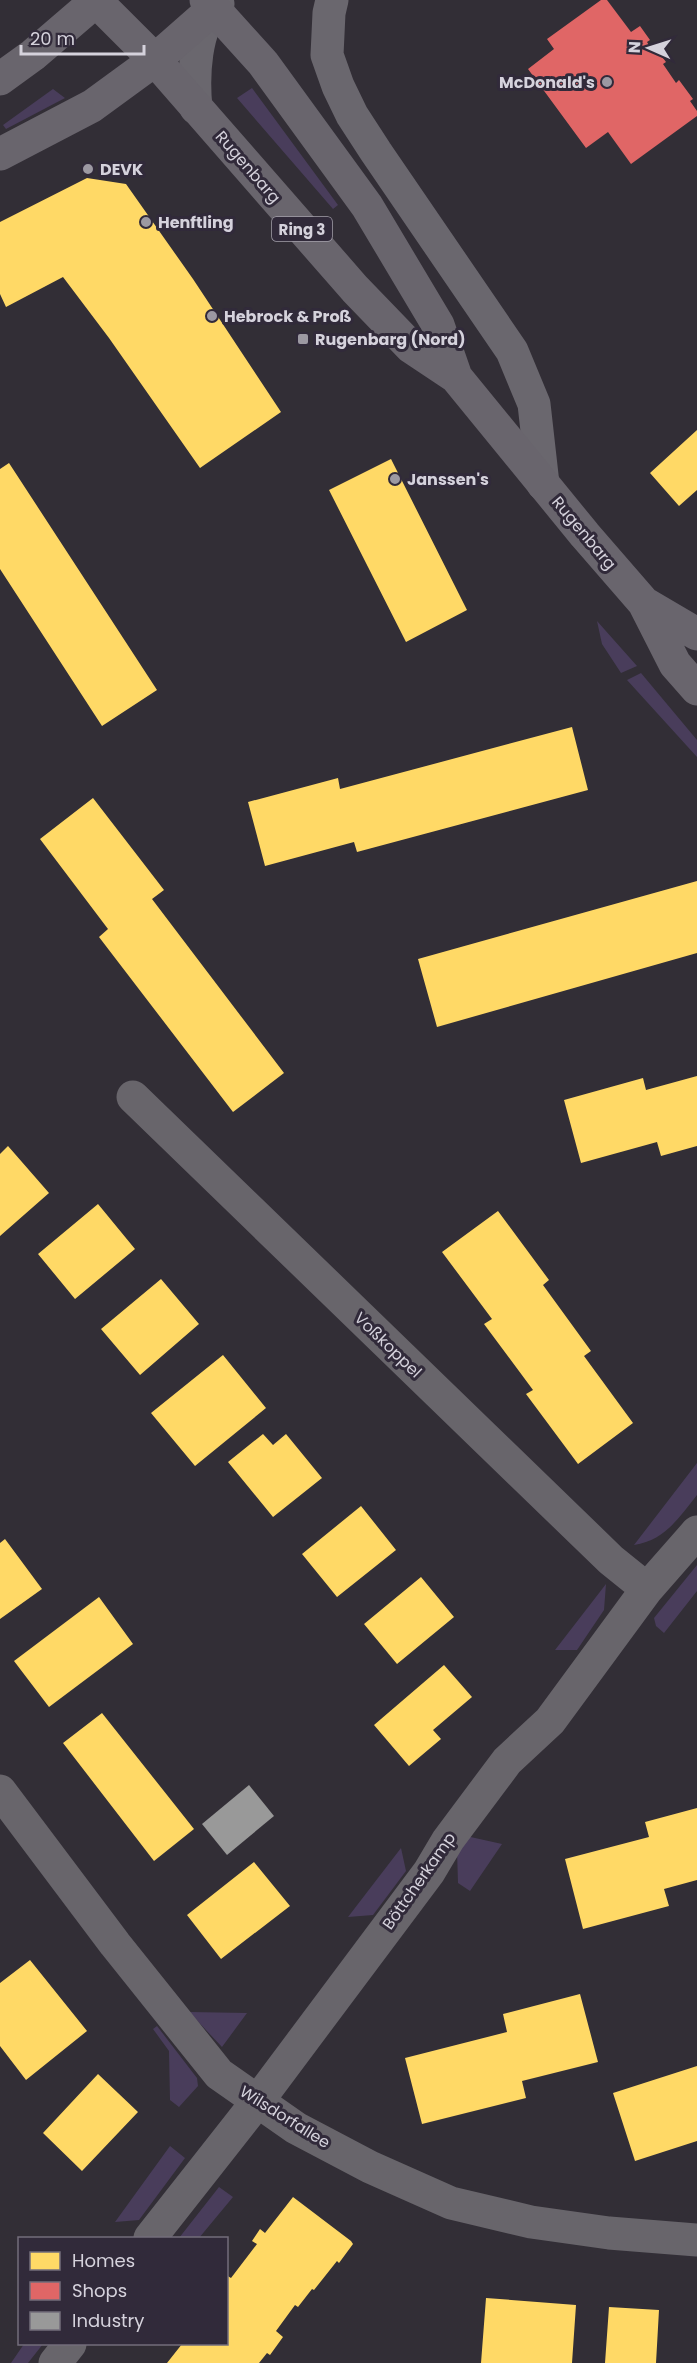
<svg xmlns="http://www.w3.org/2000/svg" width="697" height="2363" font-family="Poppins,sans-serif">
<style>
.green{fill:#493d5b}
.homes{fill:#ffd966}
.shops{fill:#e06666}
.industry{fill:#999}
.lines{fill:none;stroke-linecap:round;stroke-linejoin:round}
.minor{stroke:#68656b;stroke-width:33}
.secondary{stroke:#6a676e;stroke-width:33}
.primary{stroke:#69656d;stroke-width:33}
.poi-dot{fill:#9c99a2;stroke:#312a3a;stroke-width:2}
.labels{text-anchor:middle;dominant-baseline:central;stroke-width:6;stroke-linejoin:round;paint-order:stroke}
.shield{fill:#312a3a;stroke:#a4a0ab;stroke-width:1.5}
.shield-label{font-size:15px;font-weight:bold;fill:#d5d2dc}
.poi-label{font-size:16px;font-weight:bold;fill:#d5d2dc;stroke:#312a3a;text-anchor:start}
.street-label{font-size:16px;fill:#d5d2dc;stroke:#312a3a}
</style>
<rect width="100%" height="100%" fill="#322e36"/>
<path class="green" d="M 252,88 L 338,205 L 333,209 L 237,98 Z
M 53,89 L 65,98 L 6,129 L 3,125 Z
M 597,621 L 637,666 L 621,673 L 602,644 Z
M 641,673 L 697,740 L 697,757 L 627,680 Z
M 697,1463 L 697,1495 C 678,1519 665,1540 634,1545 Z
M 697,1565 L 697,1591 L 664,1633 L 656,1626 L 654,1618 Z
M 606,1584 L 604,1610 L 577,1650 L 555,1650 Z
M 466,1836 L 502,1844 L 470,1891 L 458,1883 L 457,1850 Z
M 401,1848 L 406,1871 L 373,1915 L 348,1917 Z
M 189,2012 L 247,2013 L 222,2047 Z
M 157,2026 L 197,2078 L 198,2086 L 179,2107 L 170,2100 L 169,2051 L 153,2029 Z
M 170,2146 L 185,2158 L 139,2220 L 115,2222 Z
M 219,2187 L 233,2197 L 199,2238 L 179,2238 Z
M 24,2344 L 43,2344 L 28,2363 L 11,2363 Z"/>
<path class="homes" d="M 87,178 L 126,184 L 193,279 L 281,412 L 200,468 L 109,338 L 63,277 L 6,307 L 0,294 L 0,222 Z
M 697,430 L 697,490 L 679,506 L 650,473 Z
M 391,459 L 467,610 L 406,642 L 329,490 Z
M 9,463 L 157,690 L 102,726 L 0,569 L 0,469 Z
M 572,727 L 588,790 L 357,852 L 354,842 L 265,866 L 248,802 L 338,778 L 340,789 Z
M 93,798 L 164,890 L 152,899 L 284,1073 L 233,1112 L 99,937 L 108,929 L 40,839 Z
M 697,881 L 697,953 L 437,1027 L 418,959 Z
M 697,1076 L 697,1146 L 661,1156 L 657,1142 L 581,1163 L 564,1100 L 643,1078 L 646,1090 Z
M 8,1146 L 49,1193 L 0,1236 L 0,1154 Z
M 98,1204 L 135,1249 L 75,1299 L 38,1254 Z
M 498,1211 L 549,1280 L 543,1285 L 591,1351 L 584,1356 L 633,1423 L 578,1464 L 526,1394 L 533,1390 L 484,1324 L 492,1319 L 442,1252 Z
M 161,1279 L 199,1324 L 140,1375 L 101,1329 Z
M 223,1355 L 266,1408 L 195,1466 L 151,1413 Z
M 263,1434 L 273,1445 L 286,1434 L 322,1478 L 273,1517 L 228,1462 Z
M 361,1506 L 396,1550 L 337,1597 L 302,1554 Z
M 5,1539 L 42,1589 L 0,1619 L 0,1543 Z
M 421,1577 L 454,1617 L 397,1664 L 364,1624 Z
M 99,1597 L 133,1644 L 49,1707 L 14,1661 Z
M 444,1665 L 472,1697 L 433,1730 L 441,1739 L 409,1766 L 374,1725 Z
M 102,1713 L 194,1829 L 154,1861 L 63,1743 Z
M 697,1808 L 697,1880 L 664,1889 L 669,1906 L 583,1929 L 565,1859 L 649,1837 L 645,1822 Z
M 254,1862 L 290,1906 L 221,1959 L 187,1915 Z
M 30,1960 L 87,2031 L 26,2080 L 0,2046 L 0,1983 Z
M 580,1994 L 598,2062 L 522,2081 L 526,2098 L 422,2124 L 405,2058 L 507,2032 L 503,2014 Z
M 697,2066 L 697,2141 L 635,2161 L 613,2093 Z
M 98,2074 L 138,2112 L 82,2171 L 43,2133 Z
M 293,2197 L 351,2241 L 353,2244 L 339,2263 L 337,2261 L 314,2290 L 312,2289 L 298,2307 L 295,2305 L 276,2331 L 283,2337 L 270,2355 L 267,2353 L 259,2363 L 167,2363 L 182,2344 L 226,2344 L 226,2275 L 231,2278 L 257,2244 L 252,2241 L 260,2229 L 265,2233 Z
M 486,2298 L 576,2305 L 572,2363 L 481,2363 Z
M 609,2307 L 659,2310 L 656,2363 L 605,2363 Z"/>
<path class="shops" d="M 601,0 L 607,0 L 631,32 L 640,26 L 650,40 L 647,42 L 650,47 L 653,45 L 666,62 L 663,64 L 676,83 L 679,80 L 693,99 L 690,101 L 697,111 L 697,116 L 631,164 L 608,132 L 586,148 L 528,69 L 554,49 L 547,39 Z"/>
<path class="industry" d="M 249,1785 L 274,1816 L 227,1855 L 202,1824 Z"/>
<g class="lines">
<path class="minor" d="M 133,1097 L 611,1560 L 647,1589
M 0,1791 L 115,1944 L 219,2074 L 296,2128 L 370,2167 L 451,2203 L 531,2222 L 609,2233 L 697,2240
M 150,2238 L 257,2102 L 429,1872 L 448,1840 L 507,1761 L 550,1721 L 647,1589 L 697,1532
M 55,2363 L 70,2344"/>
<path class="secondary" d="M 332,0 L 329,13 L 327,55 L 338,86 L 352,115 L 376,152 L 512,351 L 534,404 L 543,484
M 196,108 C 193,78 194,27 218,4"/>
<path class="primary" d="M 95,0 L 155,60 L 355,289 L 411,347 L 456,377 L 585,535 L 644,603 L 675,664 L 697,689
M 206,0 L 263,63 L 367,206 L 438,325 L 456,377
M 0,79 L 33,55 L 97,0
M 0,154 L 92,106 L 155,60 L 214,8
M 644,603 L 697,634"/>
</g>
<g class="poi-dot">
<circle cx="607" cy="82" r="6"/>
<circle cx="88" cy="169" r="6"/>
<circle cx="146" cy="222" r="6"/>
<circle cx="212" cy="316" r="6"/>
<rect x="297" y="333" width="12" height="12" rx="3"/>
<circle cx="395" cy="479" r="6"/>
</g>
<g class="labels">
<rect class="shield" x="272" y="217" width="60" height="24" rx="4.5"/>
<g class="shield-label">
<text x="302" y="229">Ring 3</text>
</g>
<g class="poi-label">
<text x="595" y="82" text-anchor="end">McDonald's</text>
<text x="100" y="169">DEVK</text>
<text x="158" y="222">Henftling</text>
<text x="224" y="316">Hebrock &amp; Proß</text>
<text x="315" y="339">Rugenbarg (Nord)</text>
<text x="407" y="479">Janssen's</text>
</g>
<g class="street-label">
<text transform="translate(248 167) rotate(49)">Rugenbarg</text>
<text transform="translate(584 533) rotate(50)">Rugenbarg</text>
<text transform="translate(388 1345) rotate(44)">Voßkoppel</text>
<text transform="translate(419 1881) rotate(-55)">Böttcherkamp</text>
<text transform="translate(285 2117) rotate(32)">Wilsdorfallee</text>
</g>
</g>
<rect x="18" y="2237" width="210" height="108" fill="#312a3a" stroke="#736d7b" stroke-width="1.5"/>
<rect x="30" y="2252" width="30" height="18" fill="#ffd966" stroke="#736d7b" stroke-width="1.5"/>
<text x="72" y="2267" font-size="18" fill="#d5d2dc">Homes</text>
<rect x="30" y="2282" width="30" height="18" fill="#e06666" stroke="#736d7b" stroke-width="1.5"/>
<text x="72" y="2297" font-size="18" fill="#d5d2dc">Shops</text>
<rect x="30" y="2312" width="30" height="18" fill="#999999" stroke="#736d7b" stroke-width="1.5"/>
<text x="72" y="2327" font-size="18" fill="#d5d2dc">Industry</text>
<g transform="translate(649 48) rotate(273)" stroke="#312a3a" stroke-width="4.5" paint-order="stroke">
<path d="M0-4.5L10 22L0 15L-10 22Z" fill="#d5d2dc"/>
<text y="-9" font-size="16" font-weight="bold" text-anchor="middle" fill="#d5d2dc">N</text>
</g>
<path d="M21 45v9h123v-9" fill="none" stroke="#d5d2dc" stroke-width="3"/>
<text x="30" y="45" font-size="18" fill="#d5d2dc" stroke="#312a3a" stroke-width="4.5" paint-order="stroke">20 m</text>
</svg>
